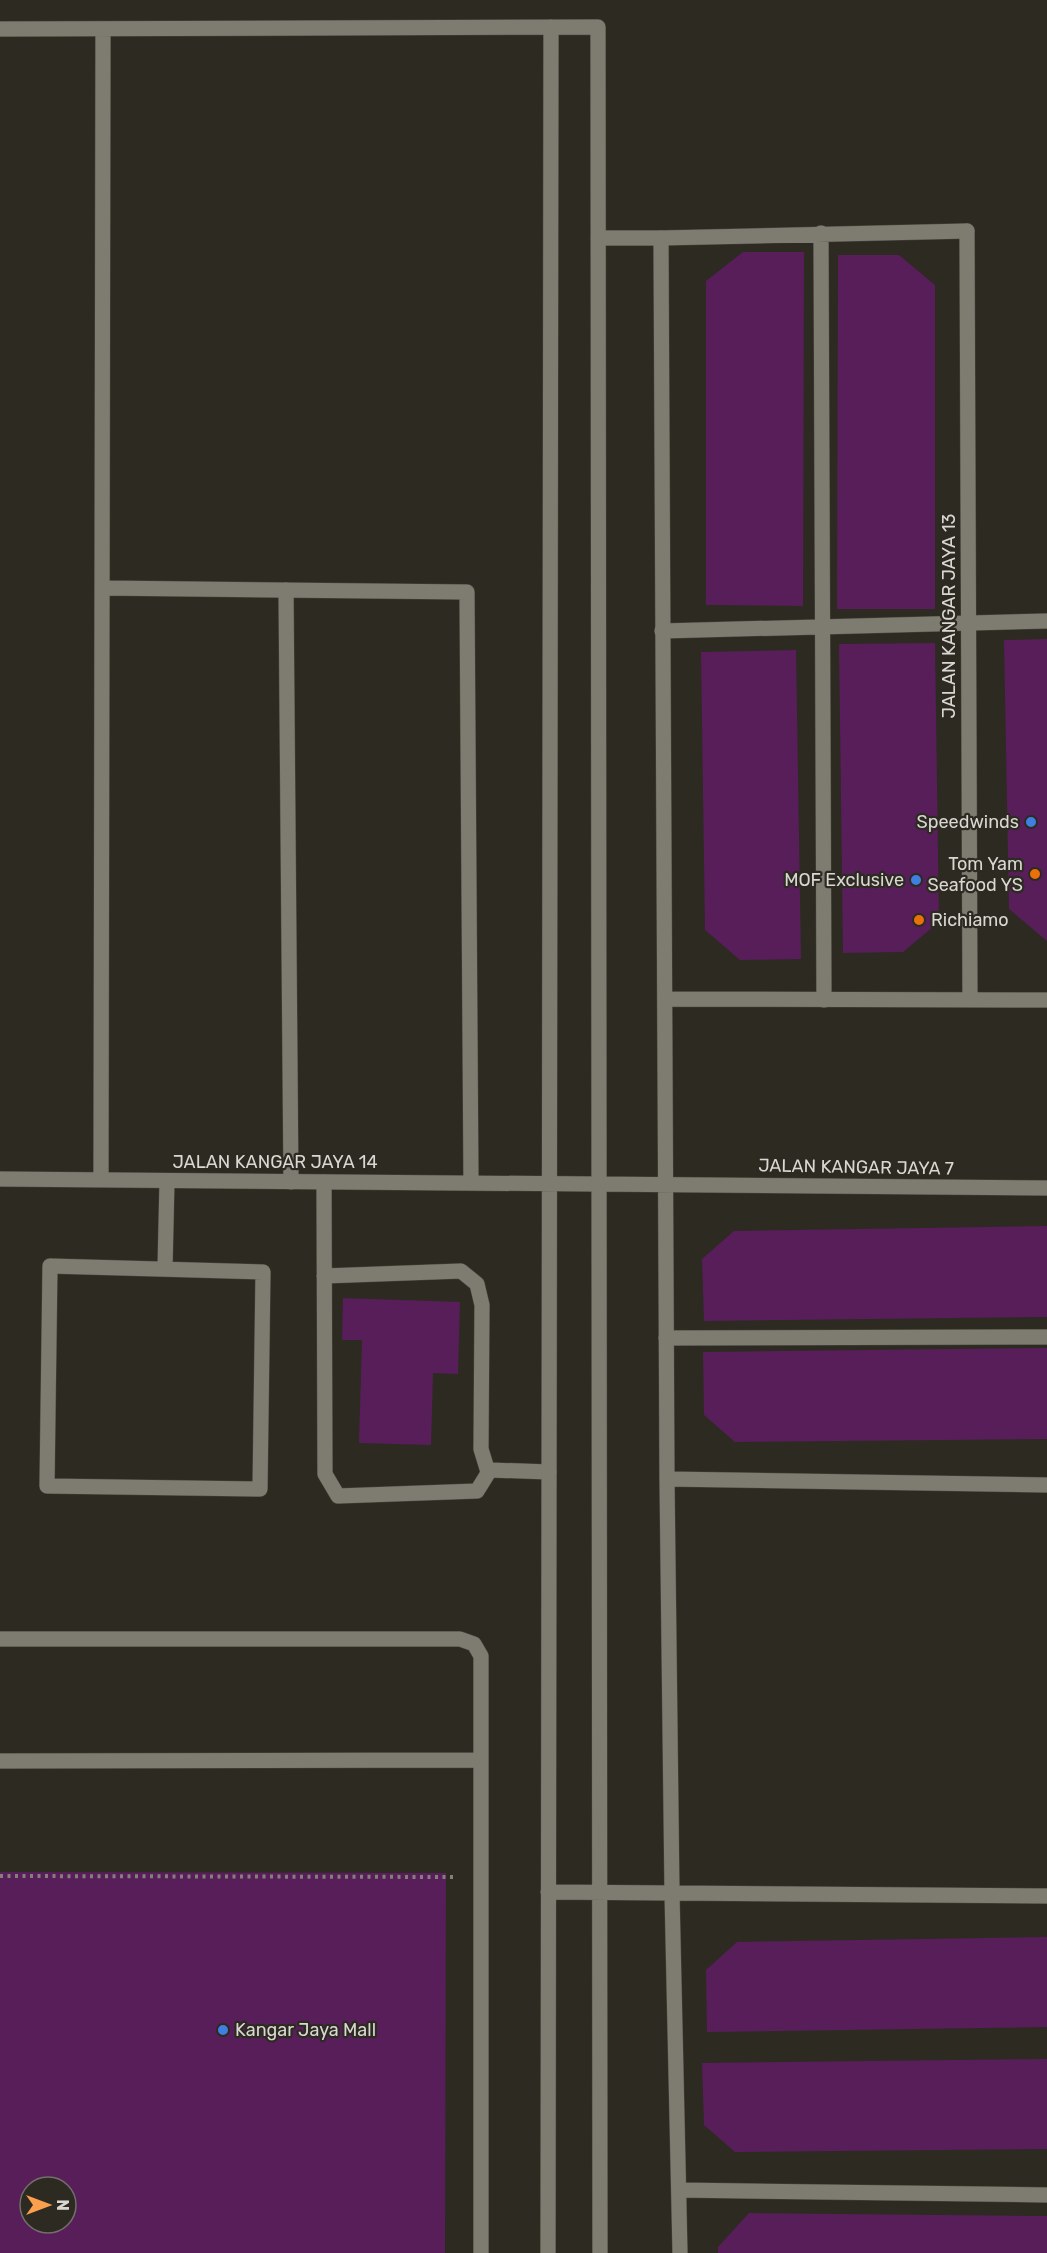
<svg xmlns="http://www.w3.org/2000/svg" width="1047" height="2253" font-family="Rubik,sans-serif">
<style>
.building{fill:#571e5a;fill-rule:evenodd}
.lines{fill:none;stroke-linecap:round;stroke-linejoin:round}
.lane-casing{stroke:#48463f;stroke-width:16}
.street-casing{stroke:#48463f;stroke-width:16}
.path{stroke:#83807a;stroke-width:4;stroke-dasharray:3 4.5;stroke-linecap:butt}
.lane{stroke:#7e7b71;stroke-width:15}
.street{stroke:#7e7b71;stroke-width:15}
.shop-dot{fill:#3f7fe0;stroke:#2d2a22;stroke-width:2}
.food-dot{fill:#e8710a;stroke:#2d2a22;stroke-width:2}
.labels{text-anchor:middle;dominant-baseline:central;stroke-width:4.5;stroke-linejoin:round;paint-order:stroke}
.street-label{font-size:18px;fill:#d9d7d2;stroke:#2d2a22}
.poi-label{font-size:18px;fill:#d9d7d2;stroke:#2d2a22;text-anchor:end}
</style>
<rect width="100%" height="100%" fill="#2d2a22"/>
<path class="building" d="M 743,252 L 804,252 L 803,606 L 706,605 L 706,281 Z
M 838,255 L 899,255 L 935,285 L 935,609 L 837,609 Z
M 1047,639 L 1047,941 L 1009,909 L 1004,640 Z
M 935,643 L 939,922 L 903,952 L 843,953 L 839,644 Z
M 796,650 L 801,959 L 740,960 L 705,930 L 701,652 Z
M 1047,1226 L 1047,1317 L 704,1321 L 702,1259 L 734,1231 Z
M 343,1298 L 460,1302 L 458,1374 L 433,1373 L 431,1445 L 359,1443 L 362,1340 L 342,1340 Z
M 1047,1348 L 1047,1439 L 735,1442 L 704,1415 L 703,1352 Z
M 0,1872 L 446,1873 L 445,2253 L 0,2253 ZM 30,2187 L 66,2187 L 66,2223 L 30,2223 Z
M 1047,1937 L 1047,2027 L 707,2032 L 706,1970 L 737,1942 Z
M 1047,2059 L 1047,2149 L 735,2152 L 704,2125 L 702,2063 Z
M 749,2213 L 1047,2216 L 1047,2253 L 718,2253 L 718,2247 Z"/>
<g class="lines">
<defs>
<path id="lane" d="M 821,233 L 824,1000
M 661,238 L 967,231
M 286,590 L 291,1182
M 662,631 L 1047,621
M 324,1182 L 325,1474 L 338,1496 L 477,1491 L 490,1470 L 549,1472
M 50,1266 L 263,1272 L 260,1489 L 47,1486 Z
M 165,1268 L 167,1181
M 324,1276 L 461,1271 L 477,1284 L 482,1305 L 481,1449 L 488,1472
M 666,1338 L 1047,1337
M 0,1639 L 460,1639 L 474,1644 L 481,1656 L 481,2253
M 0,1761 L 481,1760"/>
<path id="street" d="M 0,29 L 598,27 L 600,2253
M 967,231 L 970,1000
M 598,238 L 661,238 L 667,1479 L 672,1893 L 680,2253
M 102,588 L 467,592 L 471,1183
M 665,999 L 1047,1000
M 0,1179 L 1047,1188
M 101,1180 L 103,30
M 667,1479 L 1047,1485
M 548,1892 L 1047,1896
M 679,2190 L 1047,2195
M 548,2253 L 551,27"/>
</defs>
<use href="#lane" class="lane-casing"/>
<use href="#street" class="street-casing"/>
<path class="path" d="M 0,1876 L 456,1877"/>
<use href="#lane" class="lane"/>
<use href="#street" class="street"/>
</g>
<g class="shop-dot">
<circle cx="1031" cy="822" r="6"/>
<circle cx="916" cy="880" r="6"/>
<circle cx="223" cy="2030" r="6"/>
</g>
<g class="food-dot">
<circle cx="1035" cy="874" r="6"/>
<circle cx="919" cy="920" r="6"/>
</g>
<g class="labels">
<g class="street-label">
<text transform="translate(949 616) rotate(-90)">JALAN KANGAR JAYA 13</text>
<text x="275" y="1162">JALAN KANGAR JAYA 14</text>
<text transform="translate(856 1167) rotate(1)">JALAN KANGAR JAYA 7</text>
</g>
<g class="poi-label">
<text x="1019" y="822">Speedwinds</text>
<text x="1023" y="864">Tom Yam<tspan x="1023" dy="21">Seafood YS</tspan></text>
<text x="904" y="880">MOF Exclusive</text>
<text x="931" y="920" text-anchor="start">Richiamo</text>
<text x="235" y="2030" text-anchor="start">Kangar Jaya Mall</text>
</g>
</g>
<g transform="translate(48 2205) rotate(90)"><circle r="28" fill="#2d2a22" stroke="#726f68" stroke-width="1.5"/>
<path d="M0-4.5L10 22L0 15L-10 22Z" fill="#fa9f4e"/>
<text y="-9" font-size="16" font-weight="bold" text-anchor="middle" fill="#d9d7d2">N</text>
</g>
</svg>
